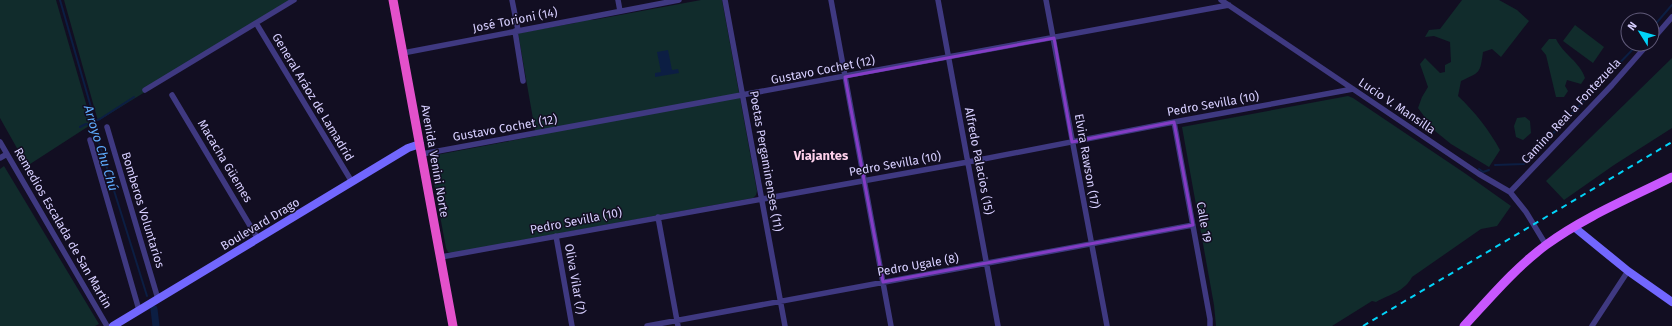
<svg xmlns="http://www.w3.org/2000/svg" width="1672" height="326" font-family="'Fira Sans',sans-serif">
<style>
.green{fill:#112c2c}
.water{fill:#0c1e43}
.lines{fill:none;stroke-linecap:round;stroke-linejoin:round}
.stream{stroke:#0c1e43;stroke-width:2}
.canal{stroke:#0c1e43;stroke-width:7}
.minor{stroke:#3f3981;stroke-width:5.5}
.secondary{stroke:#7267fe;stroke-width:8}
.primary{stroke:#c857fe;stroke-width:9}
.trunk{stroke:#e351cb;stroke-width:9}
.rail{stroke:#02d3f8;stroke-width:2;stroke-dasharray:6 5;stroke-linecap:butt}
.marked{fill:none;stroke:#843cc5;stroke-width:3;stroke-linejoin:round}
.labels{text-anchor:middle;dominant-baseline:central;stroke-width:3;stroke-linejoin:round;paint-order:stroke}
.street-label{font-size:12px;fill:#d7cfff;stroke:#120e22}
.water-label{font-size:13px;font-style:italic;fill:#5eacfe;stroke:#120e22}
.neighbourhood-label{font-size:13px;font-weight:bold;fill:#ffd1ec;stroke:#120e22}
</style>
<rect width="100%" height="100%" fill="#120e22"/>
<path class="green" d="M 0,0 L 56,0 L 92,124 L 27,166 L 0,118 Z
M 64,0 L 294,0 L 98,121 Z
M 701,0 L 722,0 L 757,191 L 756,195 L 753,198 L 452,253 L 448,252 L 446,248 L 430,162 L 431,157 L 436,155 L 536,136 L 518,33 L 575,23 L 581,20 L 593,20 Z
M 1462,0 L 1499,0 L 1517,10 L 1529,21 L 1501,57 L 1492,49 L 1483,52 C 1480,74 1480,72 1461,81 L 1458,96 C 1475,112 1489,130 1500,150 L 1489,167 L 1451,144 L 1435,131 L 1418,108 L 1422,97 L 1428,87 L 1420,64 L 1425,58 L 1440,73 L 1445,72 L 1445,65 L 1451,62 L 1450,42 L 1434,36 L 1425,37 L 1429,30 L 1440,29 Z
M 1575,25 L 1604,47 L 1593,63 L 1563,41 Z
M 1549,39 L 1556,39 C 1563,54 1580,62 1585,78 L 1581,84 L 1567,80 L 1565,86 L 1568,91 L 1564,97 L 1556,97 L 1546,55 L 1541,49 Z
M 1672,58 L 1672,128 L 1614,165 L 1564,200 L 1546,181 Z
M 1348,96 L 1353,98 L 1466,174 L 1511,206 L 1497,226 L 1481,229 L 1412,277 C 1404,292 1390,294 1376,302 L 1372,301 L 1332,326 L 1216,326 L 1214,305 L 1182,127 Z
M 1525,117 L 1530,121 L 1531,133 L 1523,140 L 1516,137 L 1514,126 L 1517,118 Z
M 4,166 L 99,324 L 95,326 L 0,326 L 0,169 Z"/>
<path class="water" d="M 668,50 L 672,70 L 678,69 L 679,73 L 655,77 L 655,73 L 661,72 L 657,52 Z"/>
<g class="lines">
<path class="stream" d="M 60,0 L 95,121 L 96,133 L 147,296
M 1652,28 L 1672,5
M 1609,74 L 1638,44
M 95,121 L 100,119 L 134,97
M 80,127 L 86,124 L 96,125
M 1495,165 L 1524,164 L 1603,81
M 1479,169 L 1483,172 L 1489,170"/>
<path class="canal" d="M 154,309 L 156,326"/>
<path class="minor" d="M 512,0 L 518,30
M 618,0 L 620,11
M 725,0 L 785,326
M 831,0 L 891,326
M 938,0 L 998,326
M 1046,0 L 1107,326
M 1221,0 L 1479,174 L 1510,192 L 1526,212 L 1546,245
M 256,23 L 352,182
M 515,31 L 523,81
M 1652,40 L 1672,17
M 403,53 L 679,0
M 145,90 L 294,0
M 172,95 L 258,239
M 1174,122 L 1210,319 L 1210,326
M 107,127 L 158,299
M 90,140 L 139,310
M 0,142 L 107,326
M 422,154 L 1229,5
M 0,158 L 7,154
M 1510,192 L 1612,85 L 1648,44
M 658,217 L 678,326
M 556,236 L 572,326
M 441,257 L 968,162 L 1174,122 L 1353,89
M 647,326 L 1193,225
M 1592,326 L 1628,271"/>
<path class="secondary" d="M 1574,227 L 1628,271 L 1672,302
M 113,326 L 408,148 L 420,144"/>
<path class="primary" d="M 1464,326 C 1490,298 1515,268 1546,245 C 1584,217 1630,198 1672,177"/>
<path class="trunk" d="M 393,0 L 453,326"/>
<path class="rail" d="M 1363,326 L 1672,142"/>
</g>
<path class="marked" d="M 1054,38 L 1072,142 L 1174,122 L 1193,225 L 883,282 L 845,77 Z"/>
<g class="labels">
<g class="street-label">
<text transform="translate(515 20) rotate(-11)">José Torioni (14)</text>
<text transform="translate(823 70) rotate(-11)">Gustavo Cochet (12)</text>
<text transform="translate(313 97) rotate(59)">General Aráoz de Lamadrid</text>
<text transform="translate(1213 104) rotate(-10)">Pedro Sevilla (10)</text>
<text transform="translate(1397 106) rotate(34)">Lucio V. Mansilla</text>
<text transform="translate(1571 111) rotate(-47)">Camino Real a Fontezuela</text>
<text transform="translate(505 128) rotate(-10)">Gustavo Cochet (12)</text>
<text transform="translate(225 161) rotate(59)">Macacha Güemes</text>
<text transform="translate(435 161) rotate(80)">Avenida Venini Norte</text>
<text transform="translate(766 161) rotate(80)">Poetas Pergaminenses (11)</text>
<text transform="translate(979 161) rotate(79)">Alfredo Palacios (15)</text>
<text transform="translate(1087 161) rotate(80)">Elvira Rawson (17)</text>
<text transform="translate(895 164) rotate(-10)">Pedro Sevilla (10)</text>
<text transform="translate(143 210) rotate(73)">Bomberos Voluntarios</text>
<text transform="translate(576 221) rotate(-11)">Pedro Sevilla (10)</text>
<text transform="translate(1204 222) rotate(80)">Calle 19</text>
<text transform="translate(260 224) rotate(-31)">Boulevard Drago</text>
<text transform="translate(63 228) rotate(60)">Remedios Escalada de San Martin</text>
<text transform="translate(918 265) rotate(-10)">Pedro Ugale (8)</text>
<text transform="translate(575 279) rotate(80)">Oliva Vilar (7)</text>
</g>
<g class="water-label">
<text transform="translate(101 148) rotate(73)">Arroyo Chu Chú</text>
</g>
<g class="neighbourhood-label">
<text x="821" y="155">Viajantes</text>
</g>
</g>
<g transform="translate(1640 32) rotate(307)"><circle r="19" fill="#120e22" stroke="#615b7a"/>
<path d="M0-3L7 15L0 10L-7 15Z" fill="#02d3f8"/>
<text y="-6" font-size="11" font-weight="bold" text-anchor="middle" fill="#d7cfff">N</text>
</g>
</svg>
